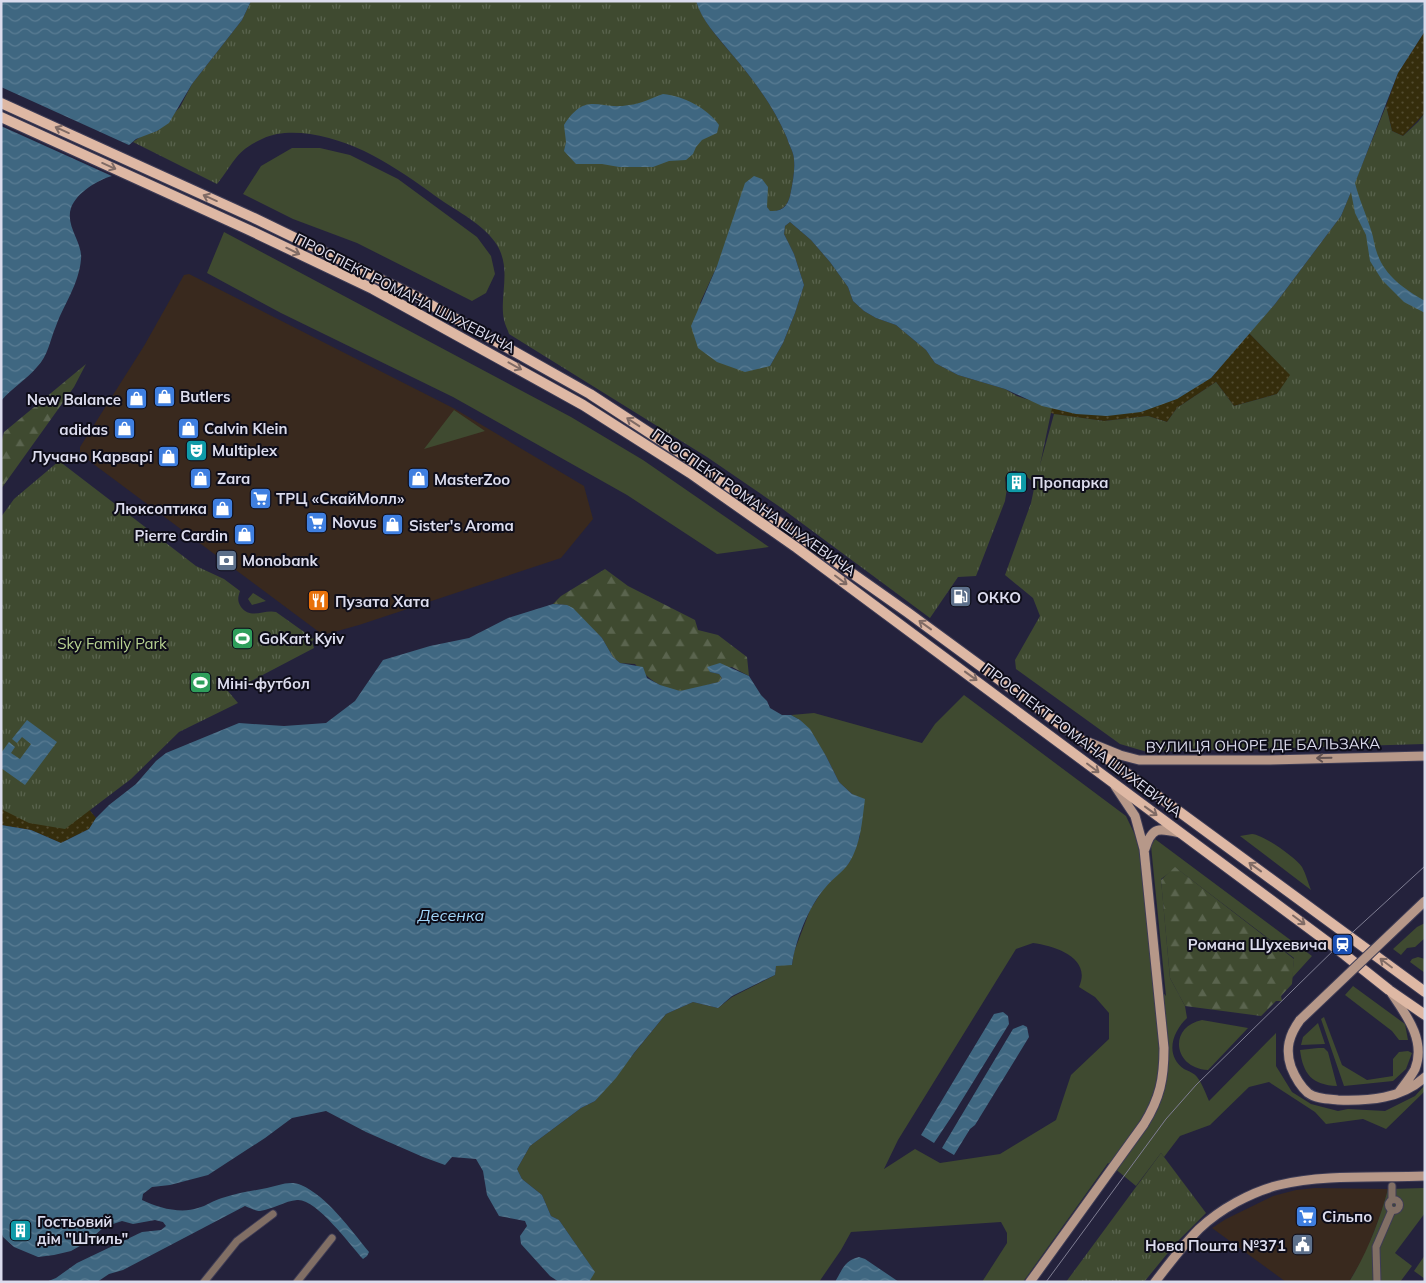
<svg xmlns="http://www.w3.org/2000/svg" width="1426" height="1283" font-family="Mulish,sans-serif">
<style>
.commercial{fill:#39291e}
.green{fill:#3f4a30;fill-rule:evenodd}
.forest{fill:url(#forest-firs)}
.sand{fill:url(#sand-dots)}
.park{fill:url(#park-tufts)}
.water{fill:url(#water-waves)}
.pier{fill:#24223c}
.lines{fill:none;stroke-linecap:round;stroke-linejoin:round}
.street-casing{stroke:#3e3c55;stroke-width:9}
.secondary-casing{stroke:#3e3c55;stroke-width:11}
.primary-casing{stroke:#3e3c55;stroke-width:12}
.street{stroke:#816f65;stroke-width:7}
.secondary{stroke:#b69889;stroke-width:9}
.primary{stroke:#deb8a4;stroke-width:10}
.tram{stroke:#7f7e93;stroke-width:1}
.secondary-bridge-casing{stroke:#3e3c55;stroke-width:11;stroke-linecap:butt}
.secondary-bridge{stroke:#b69889;stroke-width:9}
.oneway{stroke:#806b65}
.oneway2{stroke:#625251}
.labels{text-anchor:middle;dominant-baseline:central;stroke-width:4;stroke-linejoin:round;paint-order:stroke}
.street-label{font-size:15px;fill:#dcdced;stroke:#0e0d19}
.poi-label{font-size:15px;font-weight:bold;fill:#dcdced;stroke:#0e0d19;text-anchor:start}
.park-label{font-size:15px;fill:#b8d392;stroke:#0e0d19}
.water-label{font-size:16px;font-style:italic;fill:#a3d7fa;stroke:#0e0d19}
</style>
<defs>
<pattern id="forest-firs" width="22" height="20" patternUnits="userSpaceOnUse" patternTransform="scale(1.25)"><rect width="22" height="20" fill="#3f4a30"/><path d="M5 1l3.5 6h-7zM16 11l3.5 6h-7z" fill="#5a644e"/></pattern>
<pattern id="sand-dots" width="8" height="8" patternUnits="userSpaceOnUse" patternTransform="scale(1.25)"><rect width="8" height="8" fill="#352d0c"/><path d="M2 2h.1M6 6h.1" fill="none" stroke="#524b30" stroke-width="1.8" stroke-linecap="round"/></pattern>
<pattern id="park-tufts" width="24" height="20" patternUnits="userSpaceOnUse" patternTransform="scale(1.25)"><rect width="24" height="20" fill="#3f4a30"/><path d="M3 7l-1-3M5 7V3M7 7l1-3M15 17l-1-3M17 17v-4M19 17l1-3" fill="none" stroke="#5a644e"/></pattern>
<pattern id="water-waves" width="16" height="10" patternUnits="userSpaceOnUse" patternTransform="scale(1.25)"><rect width="16" height="10" fill="#3f6781"/><path d="M0 5q4-4 8 0t8 0" fill="none" stroke="#5a7c93"/></pattern>
</defs>
<rect width="100%" height="100%" fill="#24223c"/>
<path class="commercial" d="M 189,274 L 455,409 L 584,486 L 593,519 L 561,558 L 359,625 L 323,635 L 80,454 L 80,447 L 144,346 L 184,275 Z
M 1315,1188 L 1388,1189 L 1383,1208 L 1365,1255 L 1349,1282 L 1286,1282 L 1212,1228 L 1226,1219 L 1273,1196 L 1296,1190 Z"/>
<path class="green" d="M 292,148 L 320,148 L 350,155 L 398,179 L 477,237 L 491,256 L 495,274 L 486,293 L 472,301 L 357,243 L 293,219 L 243,194 L 261,166 Z
M 224,232 L 571,417 L 643,460 L 769,547 L 717,554 L 627,495 L 453,397 L 281,313 L 207,273 Z
M 454,410 L 485,431 L 424,449 Z
M 253,593 L 266,601 L 252,605 L 248,599 Z
M 964,695 L 1126,816 L 1135,835 L 1139,850 L 1155,984 L 1166,996 L 1151,846 L 1155,839 L 1312,956 L 1292,978 L 1294,958 L 1176,868 L 1161,879 L 1170,978 L 1185,1006 L 1187,1018 C 1173,1031 1164,1055 1184,1069 C 1188,1071 1194,1073 1197,1077 C 1202,1083 1206,1094 1209,1101 L 1276,1033 L 1276,1066 L 1292,1092 L 1311,1104 L 1338,1111 L 1348,1109 L 1385,1111 L 1415,1096 L 1425,1085 L 1425,1091 L 1386,1129 L 1363,1119 L 1326,1124 L 1315,1112 L 1269,1082 L 1249,1087 L 1210,1125 L 1180,1136 L 1164,1157 L 1161,1153 L 1136,1186 L 1108,1163 L 1023,1282 L 982,1282 L 1007,1243 L 1007,1233 L 1001,1222 L 851,1232 L 841,1250 L 819,1282 L 589,1282 L 594,1271 L 559,1220 L 551,1216 L 542,1195 L 522,1179 L 517,1169 L 530,1146 L 581,1108 L 595,1101 L 666,1014 L 693,1002 L 718,1008 L 732,997 L 775,975 L 776,965 L 792,965 L 794,952 L 810,910 L 824,888 L 849,863 L 860,836 L 852,794 L 839,782 L 826,756 L 800,720 L 791,715 L 814,713 L 922,743 L 935,724 ZM 1033,943 C 1056,946 1092,958 1079,987 L 1095,997 L 1109,1013 L 1109,1039 L 1071,1075 L 1056,1120 L 1000,1154 L 940,1163 L 915,1149 L 884,1169 L 898,1140 L 1016,949 Z
M 1252,834 C 1264,835 1295,857 1302,867 C 1306,874 1308,883 1311,890 L 1240,836 Z
M 1425,923 L 1425,938 L 1415,947 L 1407,948 L 1401,955 L 1393,949 L 1417,927 Z
M 1418,957 L 1425,959 L 1425,973 L 1410,962 L 1412,959 Z
M 1353,986 L 1405,1024 L 1408,1040 L 1399,1040 L 1392,1031 L 1345,995 Z
M 1324,1017 L 1342,1065 L 1367,1080 L 1393,1076 L 1393,1059 L 1399,1052 L 1408,1051 L 1412,1053 L 1406,1069 L 1393,1081 L 1344,1086 L 1321,1019 Z
M 1202,1020 L 1248,1028 L 1208,1070 C 1173,1068 1168,1027 1202,1020 Z
M 1318,1023 L 1325,1044 L 1301,1045 L 1303,1037 Z
M 1318,1048 L 1324,1048 L 1328,1052 L 1337,1086 C 1312,1085 1303,1074 1300,1050 Z
M 1425,1188 L 1425,1213 L 1395,1253 L 1412,1266 L 1400,1282 L 1349,1282 C 1367,1253 1379,1222 1388,1189 Z
M 1425,1255 L 1425,1279 L 1414,1271 Z"/>
<path class="forest" d="M 86,364 L 74,387 L 1,489 L 1,443 L 4,432 Z
M 605,569 L 628,586 L 695,620 L 698,630 L 718,635 L 747,657 L 749,676 L 732,667 L 710,672 L 719,674 L 722,678 L 719,682 C 710,684 688,691 680,691 C 662,690 646,677 635,664 L 620,663 L 613,657 L 602,638 L 567,605 L 553,604 L 561,596 Z
M 1175,867 L 1294,959 L 1292,984 L 1281,996 L 1282,1001 L 1276,1001 L 1261,1016 L 1185,1006 L 1170,978 L 1161,880 Z"/>
<path class="sand" d="M 1425,31 L 1425,113 L 1403,136 L 1392,131 L 1386,106 L 1398,73 Z
M 1249,333 L 1291,375 L 1277,394 L 1234,406 L 1216,382 L 1177,408 L 1167,422 L 1148,416 L 1104,421 L 1054,414 L 1016,400 L 1211,378 Z
M 1,805 L 88,808 L 96,818 L 89,829 L 61,843 L 31,830 L 1,825 Z"/>
<path class="park" d="M 251,1 L 696,1 C 703,21 716,36 730,52 C 753,79 773,105 787,138 C 789,145 794,153 794,160 C 795,170 793,180 791,191 C 789,204 784,211 770,212 L 767,207 L 767,199 L 717,266 L 700,303 L 770,366 L 783,343 L 795,313 L 804,285 L 794,254 L 784,234 L 785,226 L 790,222 L 811,240 L 830,262 L 848,287 L 853,301 L 864,311 L 876,318 L 896,325 L 926,350 L 935,363 L 958,375 L 1005,389 L 1017,396 L 1052,408 L 1040,465 L 1054,414 L 1104,421 L 1148,416 L 1167,422 L 1177,408 L 1216,382 L 1234,406 L 1277,394 L 1290,375 L 1249,333 L 1275,304 L 1341,216 L 1386,106 L 1392,131 L 1403,136 L 1418,122 L 1425,113 L 1425,744 L 1147,752 L 1120,744 L 1016,669 L 1015,660 L 1040,616 L 1033,598 L 1005,575 L 1031,503 L 1035,484 C 1026,476 1013,463 1005,478 L 1007,488 L 1005,501 L 976,576 L 958,577 L 930,618 L 780,507 L 707,457 L 509,334 C 508,330 505,325 504,320 C 499,296 512,270 497,245 C 485,226 462,214 444,202 C 402,172 362,142 310,134 C 293,132 277,132 262,139 C 235,151 234,163 217,184 L 133,142 L 143,135 L 157,131 L 180,107 L 192,84 L 242,20 Z
M 59,461 L 196,566 L 224,579 L 240,591 C 238,597 237,601 241,607 C 251,620 264,609 276,612 L 314,639 L 312,642 L 314,648 L 234,690 L 227,690 L 238,703 L 179,732 L 131,779 L 65,829 L 29,823 L 1,809 L 1,517 L 14,499 Z
M 1161,1153 L 1206,1213 L 1176,1243 L 1144,1282 L 1066,1282 Z"/>
<path class="water" d="M 1,1 L 251,1 L 242,20 L 192,84 L 169,123 L 157,131 L 136,139 L 129,145 L 112,176 C 98,180 77,192 71,208 C 65,226 83,243 81,259 C 79,284 64,304 56,326 C 50,340 48,356 37,367 C 26,380 12,388 1,401 Z
M 696,1 L 1425,1 L 1425,31 L 1398,73 L 1355,183 C 1359,199 1366,214 1371,230 C 1374,238 1374,246 1377,253 C 1385,276 1404,289 1425,301 L 1425,313 L 1404,302 L 1382,280 L 1370,261 L 1366,235 L 1355,213 L 1351,192 L 1341,216 L 1275,304 L 1211,378 L 1177,399 L 1141,412 L 1107,416 L 1076,414 L 1042,406 L 1005,389 L 958,375 L 935,363 L 926,350 L 896,325 L 876,318 L 864,311 L 853,301 L 848,287 L 830,262 L 811,240 L 790,222 L 785,226 L 784,234 L 794,254 L 804,285 L 795,313 L 783,343 L 770,366 L 745,372 L 717,362 L 698,348 L 691,326 L 717,266 L 745,183 L 754,176 L 762,179 L 768,187 L 767,207 L 770,211 C 784,212 789,204 791,191 C 793,181 795,170 794,160 C 794,153 789,145 787,138 C 773,105 753,79 730,52 C 717,36 702,21 696,1 Z
M 663,94 C 684,96 707,108 719,125 L 717,133 L 702,140 L 696,147 L 693,154 L 686,160 L 669,161 L 653,167 L 619,167 L 602,164 L 576,164 L 564,151 L 566,142 L 564,125 C 587,90 598,111 629,105 C 640,104 652,98 663,94 Z
M 553,604 L 567,605 L 573,608 L 602,638 L 613,657 L 620,663 L 643,667 L 647,678 L 660,685 L 680,691 L 719,682 L 722,678 L 719,674 L 710,672 L 707,667 L 720,663 L 749,676 L 761,695 L 767,701 L 770,708 L 782,715 L 791,715 L 800,720 L 810,729 L 826,756 L 839,782 L 852,794 L 865,799 C 862,821 861,844 849,863 C 843,872 832,879 825,888 C 809,906 795,941 792,965 L 776,966 L 775,975 L 732,996 L 718,1008 L 693,1002 L 666,1014 L 634,1053 L 616,1078 L 595,1101 L 581,1108 L 530,1146 L 517,1169 L 522,1179 L 542,1195 L 551,1216 L 559,1220 L 595,1272 L 589,1282 L 559,1282 L 550,1276 L 521,1244 L 520,1236 L 527,1226 L 525,1221 L 499,1216 L 487,1195 L 483,1171 L 476,1159 L 452,1157 L 445,1165 L 423,1157 L 366,1132 L 326,1111 L 292,1118 L 265,1138 L 208,1175 L 170,1185 L 152,1187 L 143,1194 L 142,1200 C 158,1208 181,1214 198,1208 C 206,1206 214,1200 222,1198 C 237,1193 252,1191 267,1188 C 278,1186 289,1180 301,1185 C 327,1196 351,1230 369,1252 L 367,1256 L 363,1259 C 350,1245 316,1198 297,1200 C 285,1201 273,1209 260,1211 C 256,1211 250,1208 245,1206 L 123,1270 L 109,1274 L 97,1282 L 46,1282 L 56,1278 L 77,1263 L 142,1232 L 161,1230 L 166,1226 L 163,1222 L 155,1220 L 133,1224 L 122,1221 L 104,1227 L 87,1242 L 71,1251 L 54,1255 L 38,1257 L 14,1247 L 3,1237 L 1,1232 L 1,825 L 31,830 L 61,843 L 89,829 L 96,818 L 109,805 L 136,784 L 156,761 L 166,753 L 239,723 L 284,726 L 326,723 L 355,701 L 383,660 L 430,646 L 469,638 L 508,618 Z
M 27,720 L 57,742 L 25,785 L 1,768 L 1,753 L 9,742 L 15,747 L 11,753 L 20,759 L 31,744 L 22,737 L 17,743 L 12,739 Z
M 1003,1012 L 1008,1016 L 1009,1024 L 954,1113 L 934,1143 L 921,1135 L 994,1014 Z
M 1023,1025 L 1027,1027 L 1029,1037 L 975,1125 L 970,1129 L 954,1155 L 942,1148 L 1013,1029 Z
M 859,1257 L 865,1259 L 899,1282 L 835,1282 C 842,1270 845,1260 859,1257 Z"/>
<path class="pier" d="M 1,87 L 131,146 L 114,177 L 1,126 Z"/>
<g class="lines">
<defs>
<path id="street" d="M1388.5 1205a5.5 5.5 0 1 1 11 0a5.5 5.5 0 1 1-11 0Z
M 1392,1200 L 1392,1186
M 204,1282 L 237,1241 L 273,1214
M 297,1282 L 332,1238
M 1377,1282 L 1376,1247 L 1392,1210"/>
<path id="secondary" d="M 1088,742 L 1120,755 L 1139,760 L 1269,760 L 1425,756
M 1145,849 C 1152,826 1159,828 1180,833
M 1392,994 C 1407,1016 1426,1041 1415,1069 C 1411,1077 1404,1085 1399,1092
M 1300,1020 C 1289,1035 1285,1049 1291,1067 C 1295,1077 1300,1086 1308,1093 C 1316,1099 1328,1099 1338,1100 C 1369,1101 1401,1099 1425,1077
M 1030,1282 L 1144,1124 C 1160,1098 1164,1079 1164,1048 L 1144,849 L 1135,816 L 1115,786
M 1155,1282 C 1169,1264 1183,1245 1199,1229 C 1220,1209 1251,1192 1279,1185 C 1324,1174 1379,1178 1425,1176"/>
<path id="primary" d="M 1,103 L 254,218 L 417,297 L 590,394 L 697,464 L 907,612 L 1425,992
M 1,117 L 249,230 L 373,289 L 583,405 L 690,473 L 797,548 L 1345,955 L 1389,990 L 1425,1015"/>
</defs>
<use href="#street" class="street-casing"/>
<use href="#secondary" class="secondary-casing"/>
<use href="#primary" class="primary-casing"/>
<use href="#street" class="street"/>
<use href="#secondary" class="secondary"/>
<use href="#primary" class="primary"/>
<path class="tram" d="M 1046,1282 L 1166,1119 L 1196,1085 L 1342,942 L 1425,866"/>
<defs>
<path id="secondary-bridge" d="M 1300,1020 L 1425,901"/>
</defs>
<use href="#secondary-bridge" class="secondary-bridge-casing"/>
<use href="#secondary-bridge" class="secondary-bridge"/>
</g>
<defs><path id="oneway-shaft" d="M-6 0H5M1.5-3L5.5 0L1.5 3" fill="none" stroke-width="1.6" stroke-linecap="round" stroke-linejoin="round" transform="scale(1.25)"/></defs>
<g class="oneway">
<use href="#oneway-shaft" transform="translate(62 130) rotate(-156)"/>
<use href="#oneway-shaft" transform="translate(109 166) rotate(24)"/>
<use href="#oneway-shaft" transform="translate(210 198) rotate(-156)"/>
<use href="#oneway-shaft" transform="translate(293 251) rotate(26)"/>
<use href="#oneway-shaft" transform="translate(515 366) rotate(29)"/>
<use href="#oneway-shaft" transform="translate(633 422) rotate(-147)"/>
<use href="#oneway-shaft" transform="translate(841 580) rotate(37)"/>
<use href="#oneway-shaft" transform="translate(925 625) rotate(-144)"/>
<use href="#oneway-shaft" transform="translate(971 676) rotate(36)"/>
<use href="#oneway-shaft" transform="translate(1093 768) rotate(37)"/>
<use href="#oneway-shaft" transform="translate(1151 811) rotate(36)"/>
<use href="#oneway-shaft" transform="translate(1255 867) rotate(-144)"/>
<use href="#oneway-shaft" transform="translate(1299 920) rotate(37)"/>
<use href="#oneway-shaft" transform="translate(1386 963) rotate(-143)"/>
</g>
<use class="oneway2" href="#oneway-shaft" transform="translate(1324 758) rotate(179)"/>
<defs>
<symbol id="shop-square" viewBox="-11 -11 22 22"><rect x="-9" y="-9" width="18" height="18" rx="4" fill="#3f7fe0" stroke="#0e0d19"/><path d="M-5-2.5h2.3a2.7 3.5 0 0 1 5.4 0H5L5.5 6h-11ZM-1.5-2.5h3a1.5 2.3 0 0 0-3 0Z" fill="#fff"/></symbol>
<symbol id="theatre-square" viewBox="-11 -11 22 22"><rect x="-9" y="-9" width="18" height="18" rx="4" fill="#0f9aa8" stroke="#0e0d19"/><path d="M-5-5.5Q0-4 5-5.5V0Q5 5 0 6Q-5 5-5 0ZM-3.3-2.5H-1v1.5H-3.3ZM1-2.5H3.3v1.5H1ZM-2.8 1Q0 5.5 2.8 1Z" fill="#fff"/></symbol>
<symbol id="building-square" viewBox="-11 -11 22 22"><rect x="-9" y="-9" width="18" height="18" rx="4" fill="#0f9aa8" stroke="#0e0d19"/><path d="M-4-6H4V6H1V3H-1V6H-4ZM-2.5-4.3h1.7v1.8h-1.7ZM.8-4.3h1.7v1.8H.8ZM-2.5-1h1.7V.8h-1.7ZM.8-1h1.7V.8H.8Z" fill="#fff"/></symbol>
<symbol id="supermarket-square" viewBox="-11 -11 22 22"><rect x="-9" y="-9" width="18" height="18" rx="4" fill="#3f7fe0" stroke="#0e0d19"/><path d="M-6-5.5h2.5l.6 2H6L4.5 2H-2.5L-4.4-4H-6ZM-1.5 3.2a1.3 1.3 0 1 0 .1 0ZM3 3.2a1.3 1.3 0 1 0 .1 0Z" fill="#fff"/></symbol>
<symbol id="bank-square" viewBox="-11 -11 22 22"><rect x="-9" y="-9" width="18" height="18" rx="4" fill="#5c6f8a" stroke="#0e0d19"/><path d="M-6-4H6V4H-6ZM0-2.3a2.3 2.3 0 1 0 0 4.6a2.3 2.3 0 1 0 0-4.6Z" fill="#fff"/></symbol>
<symbol id="fuel-square" viewBox="-11 -11 22 22"><rect x="-9" y="-9" width="18" height="18" rx="4" fill="#5c6f8a" stroke="#0e0d19"/><path d="M-5.5-6h7V0h2V4h1.3V-2.5L3-4.5l.8-.8L6-3V5H2.5V1h-1V6h-7ZM-4.2-4.7v3.2H.2V-4.7Z" fill="#fff"/></symbol>
<symbol id="restaurant-square" viewBox="-11 -11 22 22"><rect x="-9" y="-9" width="18" height="18" rx="4" fill="#e8710a" stroke="#0e0d19"/><path d="M-5-6h1v4h1v-4h1v4h1v-4h1v5L-1.5 .5V6h-2V.5L-5-1ZM5-6V6H3V1.5H1.5Q1.5-4 5-6Z" fill="#fff"/></symbol>
<symbol id="stadium-square" viewBox="-11 -11 22 22"><rect x="-9" y="-9" width="18" height="18" rx="4" fill="#2e9e5b" stroke="#0e0d19"/><path d="M0-5a6.5 5 0 1 0 0 10a6.5 5 0 1 0 0-10ZM-3.5-1.8h7v3.6h-7Z" fill="#fff"/></symbol>
<symbol id="station-square" viewBox="-11 -11 22 22"><rect x="-9" y="-9" width="18" height="18" rx="4" fill="#1a4fb4" stroke="#0e0d19"/><path d="M-3-6H3Q5-6 5-4V2Q5 4 3 4L4.5 6H3L1.5 4h-3L-3 6H-4.5L-3 4Q-5 4-5 2V-4Q-5-6-3-6ZM-3.5-4v3h7v-3ZM-3.5 1v1.5H-2V1ZM2 1v1.5H3.5V1Z" fill="#fff"/></symbol>
<symbol id="civic-square" viewBox="-11 -11 22 22"><rect x="-9" y="-9" width="18" height="18" rx="4" fill="#5c6f8a" stroke="#0e0d19"/><path d="M-.6-6.5H3V-4.5H.6V-3L4-1V1h2V6H-6V1h2V-1L-.6-3ZM-1.2 2.5V6h2.4V2.5Z" fill="#fff"/></symbol>
</defs>
<g fill-rule="evenodd">
<use href="#shop-square" x="152" y="384" width="25" height="25"/>
<use href="#shop-square" x="124" y="386" width="25" height="25"/>
<use href="#shop-square" x="176" y="416" width="25" height="25"/>
<use href="#shop-square" x="112" y="416" width="25" height="25"/>
<use href="#theatre-square" x="184" y="438" width="25" height="25"/>
<use href="#shop-square" x="156" y="444" width="25" height="25"/>
<use href="#shop-square" x="188" y="466" width="25" height="25"/>
<use href="#shop-square" x="406" y="466" width="25" height="25"/>
<use href="#building-square" x="1004" y="470" width="25" height="25"/>
<use href="#supermarket-square" x="248" y="486" width="25" height="25"/>
<use href="#shop-square" x="210" y="496" width="25" height="25"/>
<use href="#supermarket-square" x="304" y="510" width="25" height="25"/>
<use href="#shop-square" x="380" y="512" width="25" height="25"/>
<use href="#shop-square" x="232" y="522" width="25" height="25"/>
<use href="#bank-square" x="214" y="548" width="25" height="25"/>
<use href="#fuel-square" x="948" y="584" width="25" height="25"/>
<use href="#restaurant-square" x="306" y="588" width="25" height="25"/>
<use href="#stadium-square" x="230" y="626" width="25" height="25"/>
<use href="#stadium-square" x="188" y="670" width="25" height="25"/>
<use href="#station-square" x="1330" y="932" width="25" height="25"/>
<use href="#supermarket-square" x="1294" y="1204" width="25" height="25"/>
<use href="#building-square" x="8" y="1218" width="25" height="25"/>
<use href="#civic-square" x="1290" y="1232" width="25" height="25"/>
</g>
<g class="labels">
<g class="street-label">
<text transform="translate(405 293) rotate(27)">ПРОСПЕКТ РОМАНА ШУХЕВИЧА</text>
<text transform="translate(754 502) rotate(35)">ПРОСПЕКТ РОМАНА ШУХЕВИЧА</text>
<text transform="translate(1082 740) rotate(37)">ПРОСПЕКТ РОМАНА ШУХЕВИЧА</text>
<text transform="translate(1263 745) rotate(-1)">ВУЛИЦЯ ОНОРЕ ДЕ БАЛЬЗАКА</text>
</g>
<g class="poi-label">
<text x="180" y="396">Butlers</text>
<text x="121" y="399" text-anchor="end">New Balance</text>
<text x="204" y="428">Calvin Klein</text>
<text x="108" y="429" text-anchor="end">adidas</text>
<text x="212" y="450">Multiplex</text>
<text x="153" y="456" text-anchor="end">Лучано Карварі</text>
<text x="217" y="478">Zara</text>
<text x="434" y="479">MasterZoo</text>
<text x="1032" y="482">Пропарка</text>
<text x="276" y="498">ТРЦ «СкайМолл»</text>
<text x="207" y="508" text-anchor="end">Люксоптика</text>
<text x="332" y="522">Novus</text>
<text x="409" y="525">Sister's Aroma</text>
<text x="228" y="535" text-anchor="end">Pierre Cardin</text>
<text x="242" y="560">Monobank</text>
<text x="977" y="597">ОККО</text>
<text x="335" y="601">Пузата Хата</text>
<text x="259" y="638">GoKart Kyiv</text>
<text x="217" y="683">Міні-футбол</text>
<text x="1327" y="944" text-anchor="end">Романа Шухевича</text>
<text x="1322" y="1216">Сільпо</text>
<text x="37" y="1221">Гостьовий<tspan x="37" dy="17">дім "Штиль"</tspan></text>
<text x="1286" y="1245" text-anchor="end">Нова Пошта №371</text>
</g>
<g class="park-label">
<text x="112" y="643">Sky Family Park</text>
</g>
<g class="water-label">
<text x="451" y="915">Десенка</text>
</g>
</g>
<rect width="1426" height="1283" fill="none" stroke="#dcdced" stroke-width="5"/>
</svg>
